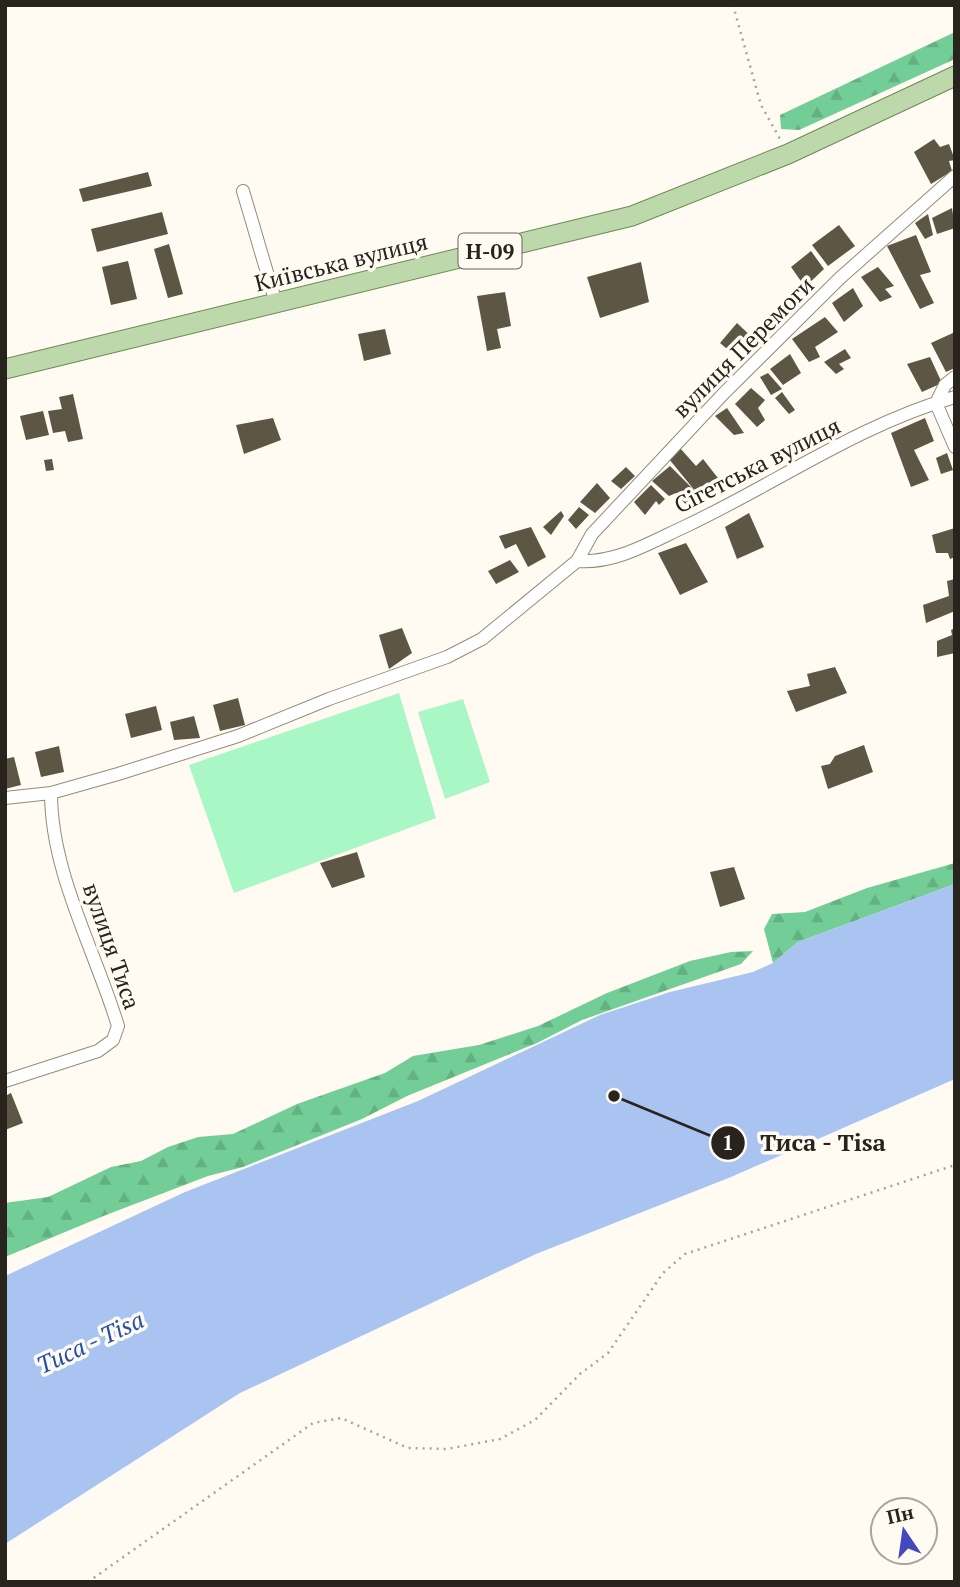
<svg xmlns="http://www.w3.org/2000/svg" width="960" height="1587" font-family="'PT Serif',serif">
<style>
.forest{fill:url(#forest-firs)}
.park{fill:#a8f7c5}
.water{fill:#aac4f2}
.building{fill:#5d5644}
.lines{fill:none;stroke-linecap:round;stroke-linejoin:round}
.minor-casing{stroke:#948c7a;stroke-width:14}
.primary-casing{stroke:#6c8956;stroke-width:21}
.path{stroke:#a7a39c;stroke-width:2.5;stroke-dasharray:2 5;stroke-linecap:butt}
.minor{stroke:#fff;stroke-width:12}
.primary{stroke:#bdd9ac;stroke-width:19}
.labels{text-anchor:middle;dominant-baseline:central;stroke-width:7;stroke-linejoin:round;paint-order:stroke}
.shield{fill:#fffbf3;stroke:#68645d;stroke-width:2}
.shield-label{font-size:21px;font-weight:bold;fill:#28241d}
.street-label{font-size:23px;fill:#28241d;stroke:#fffbf3}
.water-label{font-size:24px;font-style:italic;fill:#2351a8;stroke:#fffbf3}
.leader{fill:none;stroke:#28241d;stroke-width:2.5}
.callout-dot{fill:#28241d;stroke:#fffbf3;stroke-width:2.5}
.mark-label{font-size:21px;text-anchor:middle;font-weight:bold;fill:#fff}
.callout-label{font-size:24px;text-anchor:middle;font-weight:bold;fill:#28241d;stroke:#fffbf3;stroke-width:7;stroke-linejoin:round;paint-order:stroke}
</style>
<defs>
<pattern id="forest-firs" width="22" height="20" patternUnits="userSpaceOnUse" patternTransform="scale(1.75)"><rect width="22" height="20" fill="#72cd96"/><path d="M5 1l3.5 6h-7zM16 11l3.5 6h-7z" fill="#63b081"/></pattern>
</defs>
<rect width="100%" height="100%" fill="#fffbf3"/>
<path class="forest" d="M 955,32 L 955,59 L 799,130 L 781,129 L 780,115 Z
M 955,863 L 955,884 L 798,942 L 773,963 L 764,929 L 772,914 L 805,912 L 867,888 Z
M 753,951 L 741,964 L 582,1020 L 537,1043 L 407,1096 L 362,1119 L 243,1167 L 208,1176 L 106,1215 L 5,1257 L 5,1203 L 48,1197 L 111,1167 L 141,1161 L 168,1147 L 198,1137 L 233,1134 L 297,1104 L 385,1073 L 413,1056 L 479,1045 L 538,1026 L 607,993 L 690,961 L 731,952 Z"/>
<path class="park" d="M 399,693 L 436,818 L 234,893 L 189,765 Z
M 463,699 L 490,782 L 445,799 L 418,712 Z"/>
<path class="water" d="M 955,884 L 955,1079 L 731,1177 L 536,1254 L 240,1393 L 5,1544 L 5,1276 L 185,1192 L 418,1101 L 600,1015 L 670,992 L 753,972 L 773,963 L 798,942 Z"/>
<path class="building" d="M 934,139 L 940,147 L 949,144 L 955,160 L 949,161 L 952,171 L 931,184 L 914,152 Z
M 148,172 L 152,186 L 83,202 L 79,189 Z
M 952,208 L 955,228 L 937,234 L 932,218 Z
M 162,212 L 168,234 L 97,252 L 91,229 Z
M 928,214 L 933,235 L 925,239 L 915,223 Z
M 839,225 L 855,246 L 828,266 L 812,245 Z
M 916,235 L 931,272 L 920,275 L 934,303 L 920,309 L 887,246 Z
M 169,244 L 183,294 L 168,298 L 154,249 Z
M 811,251 L 824,269 L 805,287 L 791,267 Z
M 128,261 L 137,299 L 111,305 L 102,267 Z
M 641,262 L 649,302 L 600,318 L 587,277 Z
M 878,267 L 894,286 L 885,289 L 892,297 L 880,302 L 861,277 Z
M 853,288 L 863,306 L 844,322 L 832,303 Z
M 505,292 L 511,326 L 497,329 L 501,348 L 487,351 L 477,296 Z
M 825,317 L 838,332 L 815,347 L 820,357 L 809,362 L 792,339 Z
M 737,323 L 756,341 L 740,360 L 720,343 Z
M 385,329 L 391,354 L 364,361 L 358,334 Z
M 955,332 L 955,368 L 946,372 L 931,343 Z
M 845,349 L 851,358 L 839,364 L 844,369 L 836,374 L 824,362 Z
M 790,354 L 801,373 L 783,385 L 770,369 Z
M 930,357 L 942,383 L 922,392 L 907,364 Z
M 768,373 L 782,389 L 771,395 L 760,377 Z
M 751,388 L 765,400 L 758,408 L 765,420 L 757,427 L 735,404 Z
M 782,392 L 795,410 L 789,414 L 775,398 Z
M 73,394 L 83,439 L 68,442 L 65,431 L 53,433 L 48,411 L 62,409 L 59,397 Z
M 727,408 L 744,433 L 734,435 L 715,416 Z
M 43,411 L 49,435 L 26,440 L 20,416 Z
M 273,418 L 281,440 L 244,454 L 236,425 Z
M 925,418 L 934,441 L 914,450 L 929,480 L 911,487 L 891,433 Z
M 680,448 L 696,466 L 703,459 L 725,487 L 704,502 L 697,494 L 687,506 L 676,493 L 669,496 L 652,481 L 670,466 L 696,492 L 669,459 Z
M 947,453 L 953,470 L 941,474 L 936,458 Z
M 52,459 L 54,470 L 46,471 L 44,460 Z
M 626,467 L 635,476 L 621,489 L 611,481 Z
M 597,483 L 610,498 L 595,513 L 580,502 Z
M 651,485 L 665,499 L 659,505 L 656,501 L 645,515 L 634,502 Z
M 579,507 L 589,515 L 576,529 L 568,520 Z
M 561,511 L 564,516 L 551,535 L 543,527 Z
M 749,513 L 764,547 L 737,559 L 725,527 Z
M 531,527 L 546,557 L 528,567 L 516,544 L 505,549 L 499,536 Z
M 955,528 L 955,557 L 950,559 L 948,553 L 936,553 L 932,535 Z
M 686,543 L 708,582 L 680,595 L 658,553 Z
M 510,560 L 519,572 L 496,584 L 488,571 Z
M 955,579 L 955,611 L 926,623 L 923,605 L 949,596 L 947,581 Z
M 402,628 L 412,653 L 389,669 L 379,635 Z
M 955,628 L 955,653 L 937,657 L 937,641 L 952,635 L 951,630 Z
M 835,667 L 847,693 L 796,712 L 787,691 L 810,686 L 807,674 Z
M 238,698 L 245,725 L 220,731 L 213,705 Z
M 156,706 L 162,730 L 131,738 L 125,714 Z
M 194,716 L 200,738 L 174,740 L 170,722 Z
M 864,745 L 873,772 L 828,789 L 821,766 L 830,764 L 835,756 Z
M 59,746 L 64,772 L 41,777 L 35,752 Z
M 14,757 L 21,785 L 5,789 L 5,759 Z
M 357,852 L 365,877 L 332,888 L 320,863 Z
M 734,867 L 745,899 L 720,907 L 710,872 Z
M 11,1093 L 23,1123 L 5,1130 L 5,1096 Z"/>
<g class="lines">
<defs>
<path id="minor" d="M 243,191 L 276,303
M 955,377 L 945,385 L 936,403 L 955,447
M 577,561 C 616,564 651,542 686,526 C 775,484 860,424 955,397
M 5,798 L 51,793 L 118,774 L 238,736 L 329,699 L 447,657 L 482,639 L 577,561 L 592,534 L 725,392 L 840,278 L 955,176
M 5,1081 L 98,1051 L 113,1040 L 118,1026 C 95,950 51,873 51,793"/>
<path id="primary" d="M 5,369 L 632,216 L 788,154 L 955,76"/>
</defs>
<use href="#minor" class="minor-casing"/>
<use href="#primary" class="primary-casing"/>
<path class="path" d="M 733,5 L 761,105 L 780,139
M 88,1582 L 313,1423 L 341,1418 L 408,1448 L 447,1449 L 500,1439 L 535,1420 L 580,1374 L 608,1353 L 663,1273 L 685,1254 L 955,1165"/>
<use href="#minor" class="minor"/>
<use href="#primary" class="primary"/>
</g>
<g class="labels">
<rect class="shield" x="458.5" y="233.5" width="63" height="35" rx="5"/>
<g class="shield-label">
<text x="490" y="251">Н-09</text>
</g>
<g class="street-label">
<text transform="translate(341 262) rotate(-14)">Київська вулиця</text>
<text transform="translate(743 347) rotate(-45)">вулиця Перемоги</text>
<text transform="translate(757 465) rotate(-27)">Сігетська вулиця</text>
<text transform="translate(112 946) rotate(71)">вулиця Тиса</text>
</g>
<g class="water-label">
<text transform="translate(90 1342) rotate(-25)">Тиса - Tisa</text>
</g>
</g>
<path class="leader" d="M614 1096L728 1143"/>
<g class="callout-dot">
<circle cx="614" cy="1096" r="7"/>
<circle cx="728" cy="1143" r="18"/>
</g>
<g class="mark-label">
<text x="728" y="1150">1</text>
</g>
<g class="callout-label">
<text x="823" y="1151">Тиса - Tisa</text>
</g>
<rect width="960" height="1587" fill="none" stroke="#28241d" stroke-width="14"/>
<g transform="translate(904 1531) rotate(347)"><circle r="33" fill="#fffbf3" stroke="#a9a59d" stroke-width="2"/>
<path d="M0-5L12 26L0 18L-12 26Z" fill="#4548bd"/>
<text y="-10" font-size="19" font-weight="bold" text-anchor="middle" fill="#28241d">Пн</text>
</g>
</svg>
